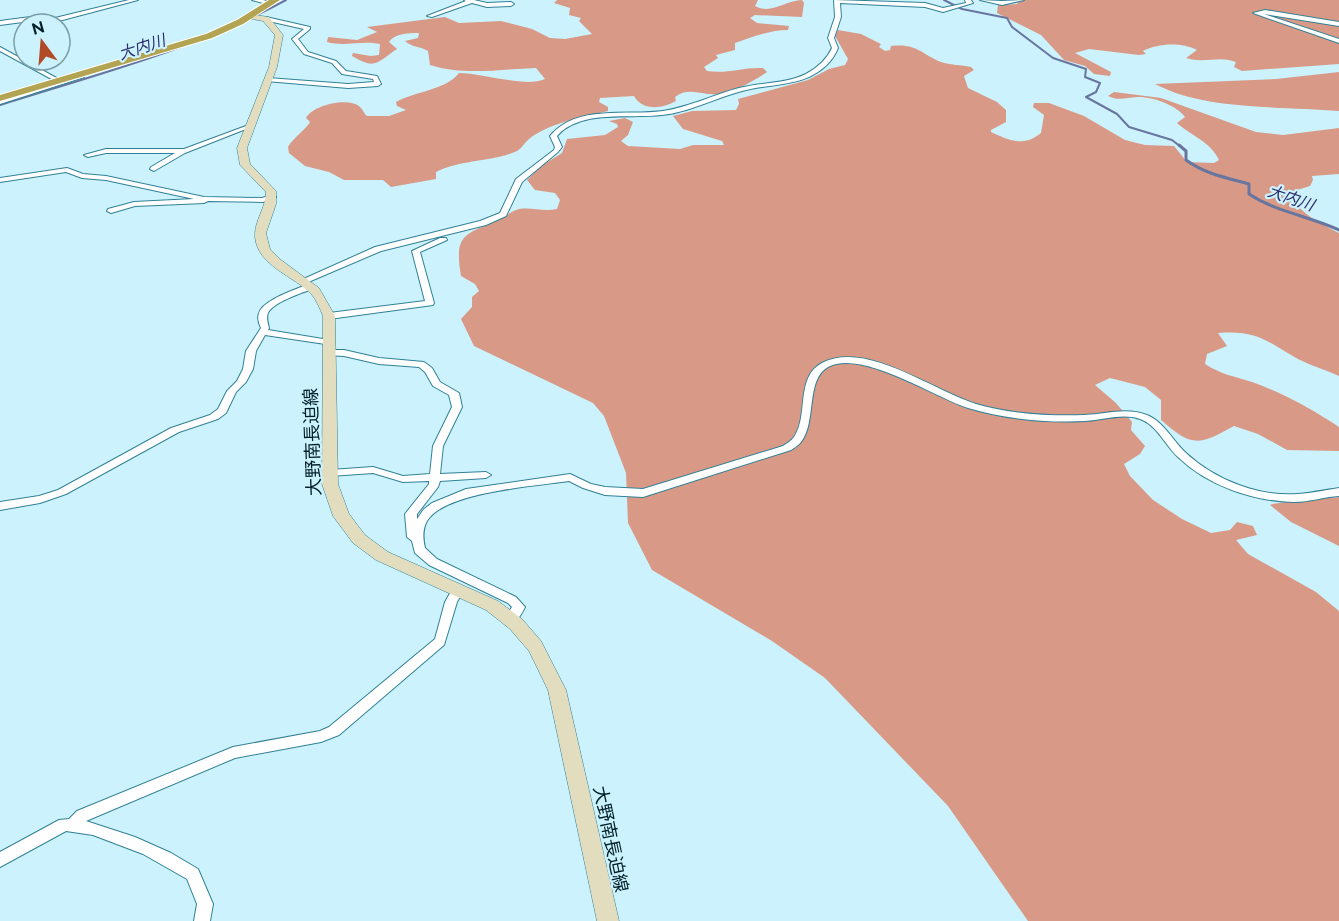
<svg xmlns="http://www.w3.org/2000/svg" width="1339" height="921" font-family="Raleway,'Noto Sans JP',sans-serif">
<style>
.forest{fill:#d89a86}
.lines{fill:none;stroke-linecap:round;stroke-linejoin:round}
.stream-far1{stroke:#68769f;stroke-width:2}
.stream{stroke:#68769f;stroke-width:3}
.minor-casing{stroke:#308196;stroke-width:2}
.secondary-casing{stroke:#308196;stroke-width:1}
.trunk-casing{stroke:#fff;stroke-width:2}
.minor{fill:#fff;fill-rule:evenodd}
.secondary{fill:#e2ddbe;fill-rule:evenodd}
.trunk{fill:#b3a453;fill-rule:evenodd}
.labels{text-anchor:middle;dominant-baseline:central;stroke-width:4.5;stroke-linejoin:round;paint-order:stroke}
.far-water-label{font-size:16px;font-style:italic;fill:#2c2d6e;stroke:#ccf2fd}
.street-label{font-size:18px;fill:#001f27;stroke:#ccf2fd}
</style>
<rect width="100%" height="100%" fill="#ccf2fd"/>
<path class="forest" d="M 557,0 L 758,0 L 755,6 C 771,15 786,0 802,0 L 804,3 L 802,17 L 755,15 L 750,18 L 757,23 L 789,26 L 788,30 C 770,30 752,37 735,43 L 735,50 L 716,55 L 718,58 L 704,67 L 707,71 C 727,74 743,67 763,68 L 767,72 C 752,82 736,91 718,94 C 703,96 689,86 675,97 L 676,101 C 662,109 642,111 634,96 L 600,98 L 599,102 L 608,107 L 608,111 C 583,117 549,123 529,139 C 522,145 522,150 512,153 C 487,162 459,160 436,172 L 436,179 L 391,187 L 383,180 L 344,180 L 329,172 L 305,166 L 289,153 L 288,147 C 293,138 307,128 310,122 L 306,118 C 313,105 350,96 361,108 C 363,110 364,114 367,116 L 389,116 L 406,110 L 397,106 L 396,102 C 416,91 446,90 459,73 C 483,73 525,88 545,79 L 536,68 C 501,69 464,76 430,65 L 428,51 C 420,46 413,48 405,41 L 418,38 L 419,33 C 409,33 395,33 389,42 L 397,49 C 376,63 376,70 352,56 L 353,53 L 371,56 L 379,55 L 380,44 C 362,40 345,47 327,42 L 328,37 L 357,40 L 377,32 L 367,27 L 445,17 L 459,23 L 501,21 L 532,29 L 550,38 L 565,39 L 592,34 L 579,21 L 581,18 L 569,15 L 570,8 L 554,3 Z
M 1014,0 L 1339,0 L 1339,64 L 1242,71 L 1234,67 L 1236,62 C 1218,55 1204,64 1186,58 L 1197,50 C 1182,42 1158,43 1143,51 L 1146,54 L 1139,55 L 1089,49 L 1075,53 L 1111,72 L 1110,76 L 1094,74 L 1085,66 L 1064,60 L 1041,35 L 997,13 L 998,5 L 1018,4 Z
M 838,30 L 861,34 L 881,44 L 879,47 L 885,51 L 890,50 L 891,46 C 917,43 921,54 941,62 C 950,65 961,65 971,67 L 974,70 L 964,76 L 968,88 L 997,102 L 1006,110 L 1006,122 L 991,130 L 991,132 C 1010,141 1024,147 1041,133 L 1044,115 L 1033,107 L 1034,103 L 1049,103 L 1084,116 L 1125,140 L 1145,145 L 1174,146 L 1187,162 L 1214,163 L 1219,160 C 1211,142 1190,135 1177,123 L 1185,117 C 1177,105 1151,96 1137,97 C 1126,98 1118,101 1108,96 L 1114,92 L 1161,98 L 1256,132 L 1283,135 L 1339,128 L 1339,174 L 1312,176 L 1313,180 L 1310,186 L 1294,191 L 1290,196 C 1303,215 1319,223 1339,233 L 1339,376 C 1326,370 1312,366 1300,360 C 1267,342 1259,330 1218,333 L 1227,346 L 1207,354 L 1205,364 C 1222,375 1234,376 1252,382 C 1283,393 1312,409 1339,427 L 1339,451 L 1287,450 L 1258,434 L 1234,426 C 1198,446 1192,447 1161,420 L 1161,400 L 1145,387 L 1110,378 L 1095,385 L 1116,403 L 1132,422 L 1131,430 L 1145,446 L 1140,454 L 1124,464 L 1130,476 L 1153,500 L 1182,519 L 1211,533 L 1230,530 L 1237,522 L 1253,526 L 1257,535 L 1236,540 L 1248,554 L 1316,592 L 1339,611 L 1339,921 L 1028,921 L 948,806 L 825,678 L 772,641 L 652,570 L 628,523 L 626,473 L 604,416 L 593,403 L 474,346 L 461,319 L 472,307 L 472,297 L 479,291 L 475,284 L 461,276 C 454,234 464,235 498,220 C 506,217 511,211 519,209 C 532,207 544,212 557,209 L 560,200 L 555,193 L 535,190 L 527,180 L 541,166 L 562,153 L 567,139 L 605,135 L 618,127 L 617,124 L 609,121 L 625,118 L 633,122 L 628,135 L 621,141 L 628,146 L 680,149 L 693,145 L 724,145 L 722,141 L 683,129 L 673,116 L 692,111 L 736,110 L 739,104 L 738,99 L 808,80 L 829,69 L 845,65 L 848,59 L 835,36 Z
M 1339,72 L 1339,111 C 1283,106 1206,111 1155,84 L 1276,79 Z
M 1339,497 L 1339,546 L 1291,522 L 1270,505 C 1275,502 1328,498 1339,497 Z"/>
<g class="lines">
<path class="stream-far1" d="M 944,0 L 962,9 L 1007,18 L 1012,27 L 1053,58 L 1086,69 L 1085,77 L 1100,83 L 1096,92 L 1086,97 L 1117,114 L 1129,127 L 1172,140 L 1181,147
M 0,105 C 98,74 196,49 286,0"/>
<path class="stream" d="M 1179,145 L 1186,151 L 1186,160 C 1205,174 1227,178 1249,184 L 1249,194 C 1276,212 1309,216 1339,230"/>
<defs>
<path id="minor" d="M 129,0 L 138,0 L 55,22 L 38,20 L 0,25 L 0,21 L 38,16 L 55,18 Z
M 252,0 L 263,0 L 273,3 L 270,5 Z
M 464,0 L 474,0 L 487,3 L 511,2 L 514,4 L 511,6 L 487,7 L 472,3 L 432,17 L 427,16 L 466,1 Z
M 834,0 L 925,3 L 943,8 L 966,3 L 965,0 L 971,0 L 973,3 L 943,12 L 925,7 L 840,3 L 841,17 L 834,38 L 838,48 C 833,61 822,71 809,77 C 788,86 764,85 742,91 C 715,98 690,112 662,115 C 630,119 580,109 557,136 L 562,147 L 558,152 L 522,182 L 506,216 L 486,225 L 381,251 L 306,283 L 300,283 L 299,281 L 375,247 L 480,221 L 500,213 L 516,179 L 554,150 L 555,147 L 550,136 C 576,104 627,116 663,111 C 689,107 713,95 739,88 C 761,82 786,84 806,74 C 817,68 827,59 832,48 L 828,38 L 835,17 Z
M 980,0 L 1002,1 L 1024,0 L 1002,5 Z
M 1265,10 L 1339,22 L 1339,26 L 1264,14 L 1339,39 L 1339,43 L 1253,13 Z
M 266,17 L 310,27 L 310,29 L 298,39 L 308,52 L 336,61 L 346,71 L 377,76 L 381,84 L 378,86 L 348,88 L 266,81 L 266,79 L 268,78 L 348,84 L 374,82 L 373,79 L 342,74 L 332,63 L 304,54 L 292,39 L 304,29 L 264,20 L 264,18 Z
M 0,47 L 62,81 L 76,77 L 74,75 L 77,73 L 84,77 L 0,104 L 0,100 L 57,82 L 0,51 Z
M 246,126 L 251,127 L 185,153 L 154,171 L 150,169 L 151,167 L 175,153 L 106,153 L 88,157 L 84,155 L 106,149 L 184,149 Z
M 67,168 L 83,174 L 106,176 L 204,197 L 262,198 L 272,195 L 276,197 L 263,202 L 208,201 L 204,203 L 135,206 L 111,213 L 107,211 L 108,209 L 134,202 L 194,199 L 106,180 L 82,178 L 66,172 L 0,182 L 0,178 Z
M 440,238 L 446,238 L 447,240 L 420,252 L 434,303 L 433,305 L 329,319 L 325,316 L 329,313 L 425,301 L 412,251 Z
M 310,284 L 314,287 L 313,289 C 303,292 272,303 268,313 C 266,317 268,324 269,328 L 268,330 L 329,340 L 334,343 L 332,345 L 265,335 L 256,351 L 253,369 L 246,382 L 236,392 L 226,413 L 218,419 L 179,432 L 66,494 L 40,503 L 0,510 L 0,502 L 39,496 L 58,490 L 171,428 L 210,415 L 218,409 L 227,391 L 237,381 L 243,369 L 246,351 L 261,328 C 259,324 257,318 259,313 C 263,300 298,288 310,284 Z
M 329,350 L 344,350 L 379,358 L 424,362 L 432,368 L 440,382 L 459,393 L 462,407 L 443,446 L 440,474 L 486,472 L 491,475 L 486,478 L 440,481 L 438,487 L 417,514 L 417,519 L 424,509 L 432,503 L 466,489 L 570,474 L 591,484 L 605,487 L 643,489 L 783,446 C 787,443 791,441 794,437 C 809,416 795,377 822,363 C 866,340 933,391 976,404 C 1010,414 1049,416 1084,415 C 1105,414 1127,407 1147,415 C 1164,422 1173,441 1186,453 C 1215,480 1259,497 1298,494 C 1312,493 1325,490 1339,488 L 1339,496 C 1324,497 1309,502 1294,502 C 1253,501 1208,486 1178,457 C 1165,445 1157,425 1140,419 C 1123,413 1103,420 1085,421 C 1047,423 1005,419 968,408 C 934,397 861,349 828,367 C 805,380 817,422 801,442 C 799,445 794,448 791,450 L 643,497 L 605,495 L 583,488 L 569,481 C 536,486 444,492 427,521 C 422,530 423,539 425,548 L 437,559 L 516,597 L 525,607 C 521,615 516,625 506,622 L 504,619 L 512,607 L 508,603 L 429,565 L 415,553 L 412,541 L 407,537 L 405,514 L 429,484 L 429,481 L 403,482 L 373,473 L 330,476 L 325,473 L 330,470 L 373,467 L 403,476 L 430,474 L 433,446 L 452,407 L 449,395 L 433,386 L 425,372 L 419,367 L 379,364 L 344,356 L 326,355 L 324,353 Z
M 457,587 L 461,588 L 463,591 L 457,602 L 444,645 L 339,735 L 321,742 L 235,758 L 86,821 L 135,837 L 171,853 L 198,869 L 213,904 L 210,921 L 194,921 L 197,904 L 187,879 L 143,854 L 93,835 L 66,831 L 0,867 L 0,852 L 59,820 L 69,819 L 77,811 L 233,747 L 320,731 L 329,727 L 435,639 L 445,602 L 453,588 Z"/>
<path id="secondary" d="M 247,14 L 269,17 L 283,35 L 277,67 L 247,148 L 250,164 L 276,191 L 276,204 L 266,233 L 270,249 L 281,260 L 319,288 L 335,316 L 338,484 L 349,514 L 365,535 L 388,552 L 498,601 L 522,619 L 541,641 L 566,690 L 619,921 L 597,921 L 548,690 L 529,651 L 510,629 L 486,610 L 376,560 L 353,543 L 333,516 L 322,484 L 323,316 C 320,309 317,301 312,295 C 295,276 258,267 255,237 C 254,221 266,208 266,192 L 240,165 L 237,148 L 269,67 L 275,35 L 263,21 L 247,18 Z"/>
<path id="trunk" d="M 269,0 L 280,0 L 243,24 L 212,38 L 0,101 L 0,95 L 206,34 L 237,20 Z"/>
</defs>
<use href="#minor" class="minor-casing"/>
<use href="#secondary" class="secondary-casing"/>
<use href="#trunk" class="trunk-casing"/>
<use href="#minor" class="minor"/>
<use href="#secondary" class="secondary"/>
<use href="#trunk" class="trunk"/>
</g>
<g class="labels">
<g class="far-water-label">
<text transform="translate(142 47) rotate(-18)">大内川</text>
<text transform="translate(1291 198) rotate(19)">大内川</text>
</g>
<g class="street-label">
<text transform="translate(312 442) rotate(-92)">大野南長迫線</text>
<text transform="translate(611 839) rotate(78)">大野南長迫線</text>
</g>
</g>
<g transform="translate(42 42) rotate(344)"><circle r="28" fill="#ccf2fd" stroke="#7a9ea7" stroke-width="1.5"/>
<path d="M0-4.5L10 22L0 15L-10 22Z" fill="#b14a27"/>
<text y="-9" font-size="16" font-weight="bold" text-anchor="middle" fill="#001f27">N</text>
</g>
</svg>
